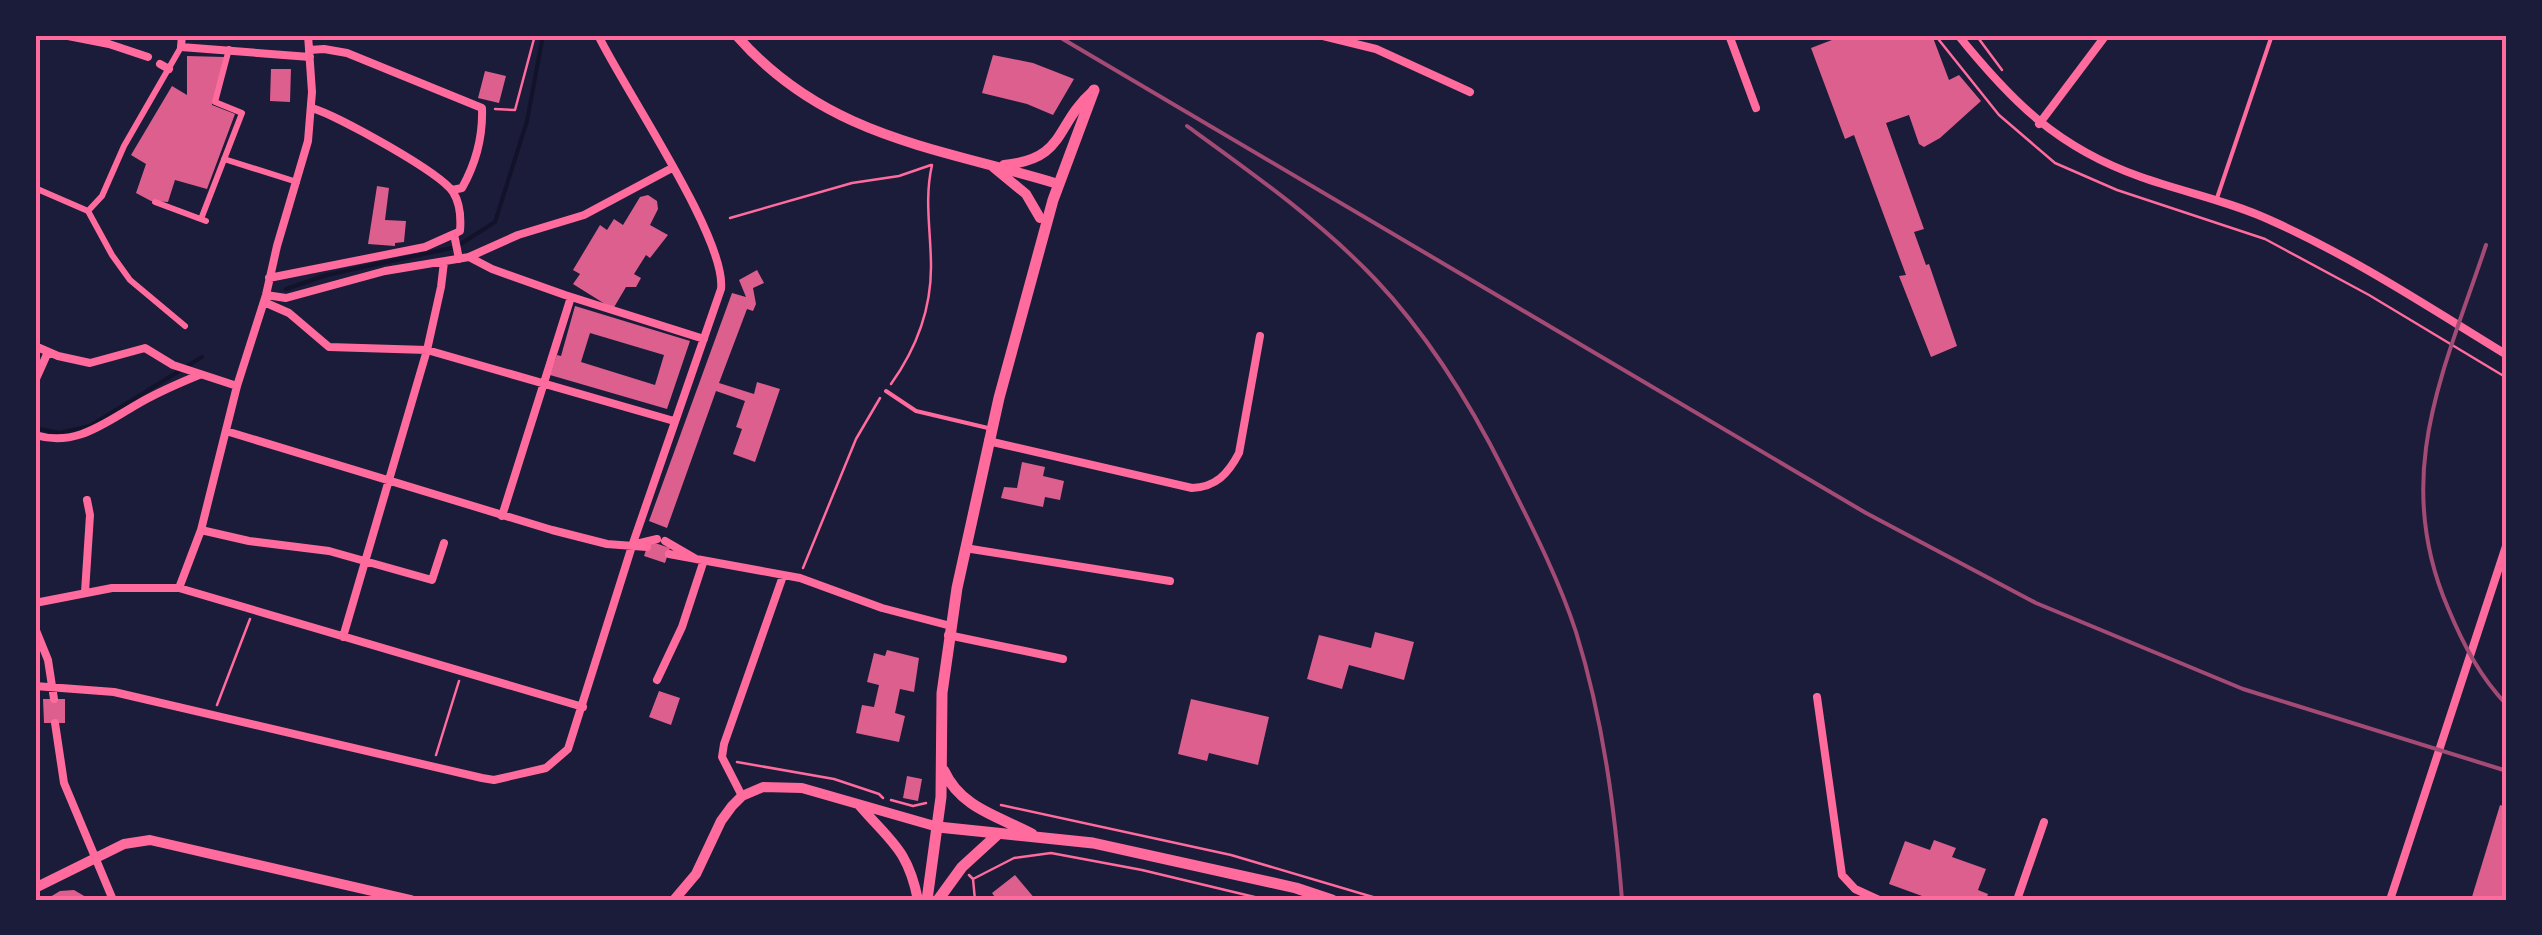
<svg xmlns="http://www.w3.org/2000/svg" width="2542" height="935" font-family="Barlow,sans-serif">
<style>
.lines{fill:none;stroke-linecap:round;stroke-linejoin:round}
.stream{stroke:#12122b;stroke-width:4}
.building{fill:#dd5f8e;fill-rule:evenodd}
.path{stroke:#ff6b9d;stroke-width:2.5}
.service{stroke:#ff6b9d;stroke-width:4}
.pedestrian{stroke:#ff6b9d;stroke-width:6}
.minor{stroke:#ff6b9d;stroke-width:8}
.tertiary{stroke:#ff6b9d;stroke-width:10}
.secondary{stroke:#ff6b9d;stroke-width:11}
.rail{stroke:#a44b75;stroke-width:4}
.neatline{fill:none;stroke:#ff6b9d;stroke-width:4}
</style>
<rect width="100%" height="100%" fill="#1b1b3a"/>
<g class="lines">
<path class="stream" d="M 286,289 L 327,275 L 456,247 L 495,222 L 527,121 L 543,35
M 35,428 L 59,433 L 90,426 L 202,357"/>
</g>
<path class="building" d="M 1845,35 L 1932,35 L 1949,80 L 1959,75 L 1981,101 L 1940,138 L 1924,147 L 1919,144 L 1909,115 L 1886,123 L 1924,229 L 1914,232 L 1926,265 L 1929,264 L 1957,346 L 1931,357 L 1899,276 L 1906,275 L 1854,135 L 1845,139 L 1811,48 Z
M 993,55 L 1033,63 L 1074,79 L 1053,115 L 1027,104 L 982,93 Z
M 187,56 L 225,57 L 212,105 L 235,114 L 207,189 L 175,180 L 168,202 L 151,201 L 136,193 L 146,164 L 131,155 L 172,86 L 187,95 Z
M 271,69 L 291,69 L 290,102 L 270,101 Z
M 485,71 L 506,76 L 499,103 L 478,98 Z
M 377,186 L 389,188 L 385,220 L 406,221 L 404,242 L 395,243 L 395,246 L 368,244 Z
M 648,195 L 657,201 L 658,209 L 650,225 L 668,235 L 650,258 L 646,255 L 634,274 L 641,278 L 636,287 L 626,287 L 613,309 L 573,284 L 580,274 L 573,270 L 600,225 L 607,230 L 614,219 L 623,225 L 640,197 Z
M 757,270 L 764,283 L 753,288 L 756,304 L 753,311 L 747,309 L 719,383 L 754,394 L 757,382 L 780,389 L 755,462 L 733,454 L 742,429 L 736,427 L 745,401 L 716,391 L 667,528 L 649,521 L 732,293 L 746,297 L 739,280 Z
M 575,306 L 690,341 L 667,409 L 550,375 L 557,355 L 561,356 ZM 590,333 L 664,355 L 655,385 L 581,362 Z
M 1022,462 L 1045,467 L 1043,476 L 1064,481 L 1060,500 L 1045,497 L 1043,507 L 1001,498 L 1004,487 L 1017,488 Z
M 649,541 L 670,548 L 665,563 L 644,556 Z
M 1375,632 L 1414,642 L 1404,680 L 1349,665 L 1342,689 L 1307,679 L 1319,635 L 1371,648 Z
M 887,650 L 919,658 L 914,692 L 900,689 L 895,713 L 905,716 L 899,742 L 856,733 L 862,705 L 874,707 L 879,685 L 867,682 L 874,653 L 885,656 Z
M 659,691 L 680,698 L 671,725 L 649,717 Z
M 43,699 L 65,699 L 65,723 L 44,723 Z
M 1191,699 L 1269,717 L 1258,765 L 1209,753 L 1207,761 L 1178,754 Z
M 907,776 L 922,779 L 918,801 L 903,798 Z
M 2500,805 L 2507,807 L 2507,900 L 2471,900 Z
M 1934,840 L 1956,848 L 1952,857 L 1986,869 L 1978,890 L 1988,894 L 1986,900 L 1933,900 L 1889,884 L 1905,841 L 1930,850 Z
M 1015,875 L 1036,900 L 997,900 L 992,893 Z
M 74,890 L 91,900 L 45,900 L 60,891 Z"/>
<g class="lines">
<path class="path" d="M 1935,35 L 1999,115 L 2055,163 L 2117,190 L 2265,239 L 2369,295 L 2507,378
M 1976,35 L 2002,70
M 495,109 L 515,110 L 535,35
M 730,218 L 852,183 L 899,176 L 931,165
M 891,384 C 916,349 931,310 931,267 C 931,231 924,200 932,165
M 803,568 L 856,439 L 880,398
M 217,705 L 250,619
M 436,755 L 459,681
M 737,762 L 834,779 L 879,794 L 883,798
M 891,800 L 913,806 L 926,803
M 1001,805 L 1231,855 L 1383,900
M 969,875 L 973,879 L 975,900
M 973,879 L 1014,858 L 1051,853 L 1142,870 L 1267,900"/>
<path class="service" d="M 2216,201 L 2272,35
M 886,391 L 916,411 L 988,428"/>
<path class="pedestrian" d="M 224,159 L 297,182
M 35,188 L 88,211 L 112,255 L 130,280 L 185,326
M 155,202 L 206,221
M 88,211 L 102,196 L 124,146 L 181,47
M 201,219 L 242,113 L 215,102 L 229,49"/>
<path class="minor" d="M 63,35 L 109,44 L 148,57
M 182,35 L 181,47 L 310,57
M 1319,35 L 1376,49 L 1470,92
M 1729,35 L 1756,108
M 1958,35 C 2012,102 2058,148 2141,177 C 2183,192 2229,201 2270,220 C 2353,257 2430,308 2507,355
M 35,41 L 37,35
M 309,50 L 324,49 L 347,53 L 482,108 C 483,136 476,163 462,188 L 452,190
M 160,64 L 169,69
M 312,108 C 338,116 440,172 453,192 C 460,203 461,219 460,231 L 454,234
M 2039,124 L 2106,35
M 454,234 L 459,259
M 469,257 L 492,269 L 565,295 L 704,339
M 269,278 L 425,247 L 454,234
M 266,295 L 286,298 L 385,271 L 469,257 L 518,235 L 584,215 L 672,168
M 264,302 L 289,313 L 329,347 L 427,350 L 674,421
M 35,346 L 58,356 L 90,363 L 145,348 L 173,365 L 237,386
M 35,381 L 48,352
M 226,431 L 552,530 L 607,544 L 647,547
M 35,435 C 75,447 103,424 136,405 C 156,393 177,384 199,375
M 988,441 L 1192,488 C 1216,487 1228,474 1239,453 L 1260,336
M 502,516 L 571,297
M 201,530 L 249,541 L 329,551 L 432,580 L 444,543
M 665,541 L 696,559
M 636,544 L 657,539
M 965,548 L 1170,581
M 669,554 L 800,578 L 882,608 L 951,626
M 179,588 L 201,530 L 237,386 L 266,295 L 277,246 L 308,141 L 312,92 L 308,35
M 85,592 L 90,515 L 87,500
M 35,603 L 112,588 L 179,588 L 583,707
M 35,628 L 48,660 L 54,699
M 948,635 L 1063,659
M 343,637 L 427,350 L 441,287 L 444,262
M 657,680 L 682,627 L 703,563
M 35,686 L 114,692 L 482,778 L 494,780 L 546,768 L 568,749 L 632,546 L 721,289 C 727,239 624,89 598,35
M 1817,697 L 1842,875 L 1855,889 L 1879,900
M 55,723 L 64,783 L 113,900
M 742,796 L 722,757 L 724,744 L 783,576
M 2017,900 L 2044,822
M 2390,900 L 2507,543"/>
<path class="tertiary" d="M 736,35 C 826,138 937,147 1058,184
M 1004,165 C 1067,159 1054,125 1093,91
M 993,167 L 1026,194 L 1040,218
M 860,806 C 892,843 908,850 918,900
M 35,888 L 124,844 L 150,840 L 411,900
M 674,900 L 696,874 L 721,821 L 732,806 L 742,796 L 763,787 L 802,788 L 938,827"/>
<path class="secondary" d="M 944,771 C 961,808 998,816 1032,834
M 938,827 L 1093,843 L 1296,888 L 1332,900
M 927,900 L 941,797 L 942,693 L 957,588 L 999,398 L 1053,200 L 1094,90
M 938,900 L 962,867 L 997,835"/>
<path class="rail" d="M 1056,35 L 1866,513 L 2036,603 L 2243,689 L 2507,771
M 1187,126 C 1252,173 1320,221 1375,279 C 1429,336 1470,403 1505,473 C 1531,525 1558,577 1576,632 C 1603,719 1615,810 1622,900
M 2486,245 C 2444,371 2391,476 2448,608 C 2463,644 2480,677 2507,705"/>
</g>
<rect width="2542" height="935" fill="none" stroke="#1b1b3a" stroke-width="75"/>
<rect x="38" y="38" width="2466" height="860" class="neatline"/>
</svg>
